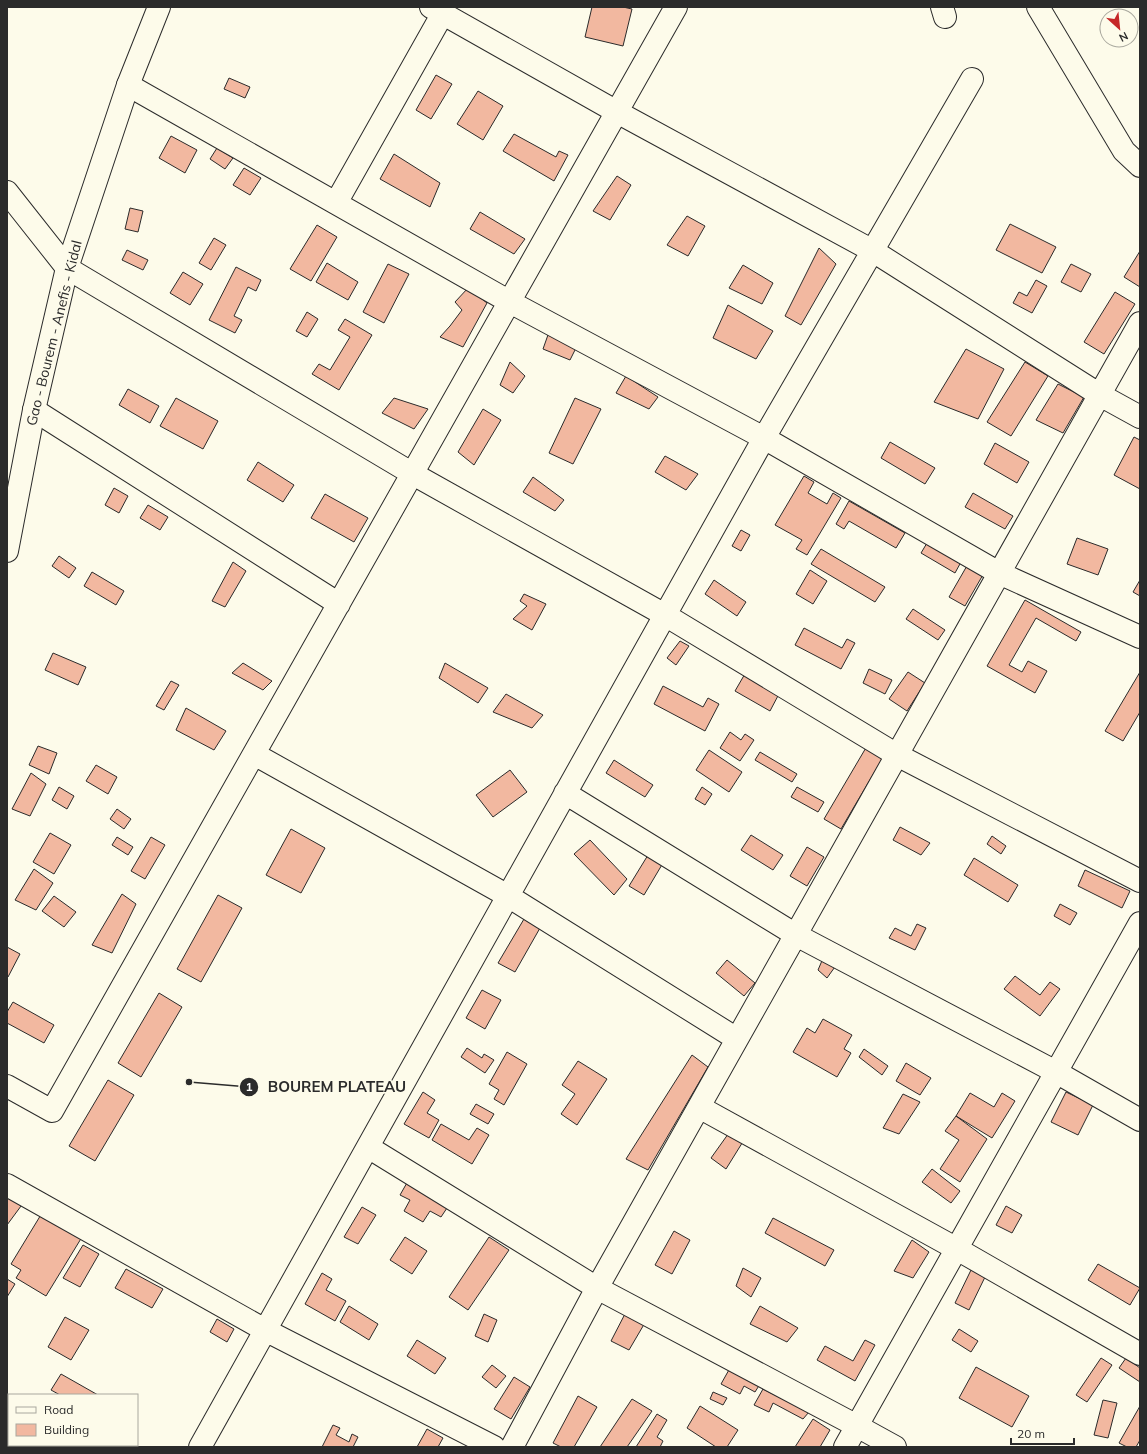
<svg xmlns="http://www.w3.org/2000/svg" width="1147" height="1454" font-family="Mulish,sans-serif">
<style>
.building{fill:#f2b8a0;stroke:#2b2b2b}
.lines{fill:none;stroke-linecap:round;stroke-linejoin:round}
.minor-casing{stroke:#2b2b2b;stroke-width:24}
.major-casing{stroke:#2b2b2b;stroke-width:24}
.minor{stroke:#fdfbea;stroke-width:22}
.major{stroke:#fdfbea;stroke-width:22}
.labels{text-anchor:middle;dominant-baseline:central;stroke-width:3;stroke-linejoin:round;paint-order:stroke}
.street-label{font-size:14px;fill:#2b2b2b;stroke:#fdfbea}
.leader{fill:none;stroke:#2b2b2b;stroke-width:1.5}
.callout-dot{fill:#2b2b2b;stroke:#fdfbea;stroke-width:1.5}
.mark-label{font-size:12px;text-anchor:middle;font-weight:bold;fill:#fff}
.callout-label{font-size:15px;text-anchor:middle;font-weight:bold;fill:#2b2b2b;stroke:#fdfbea;stroke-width:3;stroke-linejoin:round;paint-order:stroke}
</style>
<rect width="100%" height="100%" fill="#fdfbea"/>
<path class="building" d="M 592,7 L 623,7 L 632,9 L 623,46 L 585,37 Z
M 436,75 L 452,84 L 431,119 L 416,110 Z
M 229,78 L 250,87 L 245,98 L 224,89 Z
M 478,91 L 503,106 L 483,140 L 457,124 Z
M 514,134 L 556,157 L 559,151 L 568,155 L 554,181 L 503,151 Z
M 171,136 L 197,150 L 185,173 L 159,158 Z
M 217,148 L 233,158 L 225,169 L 210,159 Z
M 394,154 L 440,183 L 430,207 L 380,179 Z
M 244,168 L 261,178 L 250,195 L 233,185 Z
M 617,176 L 631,185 L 610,220 L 593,211 Z
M 130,208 L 143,211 L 138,232 L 125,229 Z
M 480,212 L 525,239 L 514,254 L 470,229 Z
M 687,216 L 705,226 L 688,256 L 667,245 Z
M 1010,224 L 1056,247 L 1042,273 L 996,250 Z
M 317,225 L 337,237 L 311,281 L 290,269 Z
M 214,238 L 226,245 L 211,270 L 199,263 Z
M 819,248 L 836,264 L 801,325 L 785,316 Z
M 127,250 L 148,260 L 143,270 L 122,260 Z
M 1140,251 L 1140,287 L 1124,277 Z
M 327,263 L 358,282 L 348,300 L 316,282 Z
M 388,264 L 409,274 L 384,323 L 363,312 Z
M 1071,264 L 1091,274 L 1081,292 L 1061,282 Z
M 743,265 L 773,283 L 762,304 L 729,288 Z
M 236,267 L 261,280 L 256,291 L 248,287 L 234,316 L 242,320 L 235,333 L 209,320 Z
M 183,272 L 203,284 L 190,305 L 170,293 Z
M 1036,280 L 1047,286 L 1032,313 L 1013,303 L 1019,292 L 1027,296 Z
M 468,288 L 487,303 L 463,347 L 440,337 L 450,326 L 462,310 L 455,302 Z
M 1115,292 L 1135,304 L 1104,354 L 1084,342 Z
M 728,305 L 773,331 L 756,359 L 713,338 Z
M 307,312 L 318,319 L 307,337 L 296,331 Z
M 345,319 L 372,335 L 339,390 L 312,374 L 319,364 L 330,370 L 350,337 L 338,330 Z
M 549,332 L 576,348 L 570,360 L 543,349 Z
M 966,349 L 1004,369 L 978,419 L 934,402 Z
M 510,362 L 525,376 L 513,393 L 500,385 Z
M 1025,362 L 1048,376 L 1011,436 L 987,422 Z
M 626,376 L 658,397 L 649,409 L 616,393 Z
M 1058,384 L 1084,397 L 1063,433 L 1036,420 Z
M 128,389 L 159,406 L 150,423 L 119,405 Z
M 176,398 L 218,421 L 203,449 L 160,426 Z
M 394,398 L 428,409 L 414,429 L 382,413 Z
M 575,398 L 601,409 L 573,464 L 549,453 Z
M 483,409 L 501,420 L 474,465 L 458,452 Z
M 1134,437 L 1140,440 L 1140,489 L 1114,475 Z
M 890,442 L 935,468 L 925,484 L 881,458 Z
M 995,443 L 1029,462 L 1017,483 L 984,464 Z
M 665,456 L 698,474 L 686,490 L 655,472 Z
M 258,462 L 294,485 L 283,502 L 247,480 Z
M 804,476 L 814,482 L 808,493 L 827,504 L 833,493 L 841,498 L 807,555 L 796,549 L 802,540 L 775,525 Z
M 533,477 L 564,500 L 555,511 L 523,492 Z
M 114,488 L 128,496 L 119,513 L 105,505 Z
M 973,493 L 1013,516 L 1005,529 L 965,507 Z
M 325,494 L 368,518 L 354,542 L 311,518 Z
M 849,501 L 905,533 L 896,548 L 849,521 L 844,529 L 836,524 Z
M 148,505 L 168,517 L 160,530 L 140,518 Z
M 741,530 L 750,535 L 741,551 L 732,546 Z
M 1077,538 L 1108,549 L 1098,575 L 1067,564 Z
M 927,543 L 961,562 L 955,573 L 921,553 Z
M 821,549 L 885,587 L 875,602 L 811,564 Z
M 59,556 L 76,568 L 69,578 L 52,566 Z
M 233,562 L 246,571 L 225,607 L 212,601 Z
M 968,564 L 984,573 L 965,606 L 949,597 Z
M 810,570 L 827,581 L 813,604 L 796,594 Z
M 92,572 L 124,591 L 116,605 L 84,586 Z
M 714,580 L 746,602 L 737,616 L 705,594 Z
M 1140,580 L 1140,596 L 1133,592 Z
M 524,594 L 546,604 L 532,630 L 513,619 L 527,606 L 520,601 Z
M 1025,600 L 1081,632 L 1076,641 L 1036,618 L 1009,665 L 1022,672 L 1028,661 L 1047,671 L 1035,693 L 987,666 Z
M 913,609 L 945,630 L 938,640 L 906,619 Z
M 804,628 L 842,648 L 847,639 L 855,643 L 841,669 L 795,645 Z
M 680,641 L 689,646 L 676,665 L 667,658 Z
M 53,653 L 86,667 L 78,685 L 45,670 Z
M 243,663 L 272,681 L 263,690 L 232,673 Z
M 445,663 L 488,688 L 478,703 L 439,678 Z
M 869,669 L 892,680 L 885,694 L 863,683 Z
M 746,672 L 780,692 L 770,711 L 735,691 Z
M 908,672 L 925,683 L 907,711 L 889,699 Z
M 1140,672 L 1140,712 L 1123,741 L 1105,731 Z
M 171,681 L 179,685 L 164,710 L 156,706 Z
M 663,686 L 703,707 L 708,698 L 719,704 L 705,731 L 654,704 Z
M 506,694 L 543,715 L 532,728 L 493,712 Z
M 186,708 L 226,731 L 214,750 L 176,730 Z
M 730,732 L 741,740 L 745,734 L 754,740 L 740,761 L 720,748 Z
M 38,746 L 57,753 L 49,774 L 29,765 Z
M 867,746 L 884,756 L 841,829 L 824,819 Z
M 709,750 L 742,772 L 729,792 L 696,770 Z
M 760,752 L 797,774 L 792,782 L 755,760 Z
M 614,760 L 653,785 L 645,797 L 606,773 Z
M 96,765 L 117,777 L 108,794 L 86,781 Z
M 510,770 L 527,792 L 493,817 L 476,795 Z
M 31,773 L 46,784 L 30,816 L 12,809 Z
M 59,787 L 74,796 L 67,809 L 52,800 Z
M 702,787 L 712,794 L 705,805 L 695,799 Z
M 797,787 L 824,802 L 818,812 L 791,797 Z
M 117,809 L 131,819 L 124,829 L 110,819 Z
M 900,827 L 930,843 L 921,855 L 893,840 Z
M 291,829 L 325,848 L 301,893 L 266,875 Z
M 50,833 L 71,845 L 54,874 L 33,862 Z
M 751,835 L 783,855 L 773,870 L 741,850 Z
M 992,836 L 1006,846 L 1001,854 L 987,844 Z
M 117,837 L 133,847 L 128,855 L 112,845 Z
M 151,837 L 165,845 L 145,879 L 131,871 Z
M 590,840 L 627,879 L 614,895 L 574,854 Z
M 807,847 L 824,857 L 807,886 L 790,876 Z
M 648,855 L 663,863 L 644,895 L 629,886 Z
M 974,858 L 1018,885 L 1008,902 L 964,875 Z
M 34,869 L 53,883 L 36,910 L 15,900 Z
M 1085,870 L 1130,891 L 1122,908 L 1078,886 Z
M 122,894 L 136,904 L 112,953 L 92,945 Z
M 218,895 L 242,908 L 201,982 L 177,969 Z
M 54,896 L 76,912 L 64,927 L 42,911 Z
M 1060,904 L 1077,913 L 1070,925 L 1054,916 Z
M 524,919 L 540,928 L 515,972 L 498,963 Z
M 917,924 L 926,928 L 915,950 L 889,938 L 895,928 L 911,936 Z
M 7,947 L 20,954 L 8,977 L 7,976 Z
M 824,956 L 837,964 L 827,978 L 818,970 Z
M 727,960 L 755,983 L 744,996 L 716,973 Z
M 1015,976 L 1040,995 L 1050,982 L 1060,989 L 1040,1016 L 1004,989 Z
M 482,990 L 501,1000 L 485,1029 L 466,1018 Z
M 159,993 L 182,1007 L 141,1077 L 118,1063 Z
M 13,1002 L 54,1025 L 44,1043 L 7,1023 L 7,1012 Z
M 823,1019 L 852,1035 L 844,1049 L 851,1053 L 837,1077 L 793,1052 L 807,1028 L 815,1033 Z
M 467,1048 L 482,1058 L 484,1054 L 494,1060 L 485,1073 L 461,1057 Z
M 864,1049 L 888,1066 L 882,1075 L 859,1057 Z
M 507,1052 L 527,1064 L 504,1105 L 494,1099 L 499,1090 L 489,1084 Z
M 692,1055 L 708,1067 L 648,1170 L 626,1159 Z
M 578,1061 L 607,1079 L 577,1125 L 561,1114 L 575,1094 L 562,1085 Z
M 906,1063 L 931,1078 L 920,1095 L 896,1081 Z
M 108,1080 L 134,1095 L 95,1161 L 69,1146 Z
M 423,1092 L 435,1100 L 427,1113 L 439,1120 L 429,1138 L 404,1124 Z
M 1066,1092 L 1093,1105 L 1078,1135 L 1051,1122 Z
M 970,1093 L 994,1107 L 1002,1093 L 1015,1101 L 992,1138 L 956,1116 Z
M 903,1094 L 920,1102 L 899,1134 L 883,1128 Z
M 476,1104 L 494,1114 L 488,1124 L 470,1114 Z
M 956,1116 L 987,1139 L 960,1182 L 940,1169 L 959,1140 L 945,1131 Z
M 441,1124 L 469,1140 L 477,1128 L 489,1135 L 472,1164 L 432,1140 Z
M 731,1130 L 744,1140 L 726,1169 L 711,1158 Z
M 932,1169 L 960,1191 L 951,1203 L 922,1182 Z
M 408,1181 L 449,1205 L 441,1217 L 430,1211 L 423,1222 L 404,1211 L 410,1200 L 400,1195 Z
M 7,1190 L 24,1202 L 7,1225 Z
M 1006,1206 L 1022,1215 L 1012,1233 L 996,1225 Z
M 362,1207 L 376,1215 L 358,1244 L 344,1237 Z
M 42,1213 L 82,1237 L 46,1296 L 16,1278 L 21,1270 L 11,1264 Z
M 773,1218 L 834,1250 L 825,1266 L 765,1233 Z
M 674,1231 L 690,1240 L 672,1274 L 655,1265 Z
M 405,1237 L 427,1251 L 412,1274 L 390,1260 Z
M 489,1237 L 509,1250 L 468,1310 L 449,1297 Z
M 912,1240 L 929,1252 L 913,1278 L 894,1271 Z
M 83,1245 L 99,1254 L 80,1287 L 63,1278 Z
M 1098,1264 L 1140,1288 L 1130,1305 L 1088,1280 Z
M 743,1268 L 761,1278 L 751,1297 L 736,1286 Z
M 972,1268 L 986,1275 L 969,1310 L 955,1303 Z
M 126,1269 L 163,1289 L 152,1308 L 115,1288 Z
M 322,1273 L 332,1279 L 326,1290 L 346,1301 L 335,1321 L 305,1304 Z
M 7,1279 L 15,1284 L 7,1297 Z
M 349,1306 L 378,1324 L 369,1340 L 340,1322 Z
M 760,1306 L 798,1328 L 787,1342 L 750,1324 Z
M 627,1310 L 646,1321 L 629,1350 L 611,1341 Z
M 484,1314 L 497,1320 L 488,1342 L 475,1336 Z
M 65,1317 L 89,1330 L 71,1360 L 48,1347 Z
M 217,1319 L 234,1329 L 227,1342 L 210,1332 Z
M 959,1329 L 978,1341 L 971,1352 L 952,1340 Z
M 417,1340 L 446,1358 L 435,1374 L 407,1356 Z
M 865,1340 L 875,1345 L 855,1381 L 817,1360 L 825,1346 L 853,1361 Z
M 1101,1358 L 1112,1365 L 1087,1402 L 1076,1395 Z
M 1126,1358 L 1140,1368 L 1140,1382 L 1119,1368 Z
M 492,1365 L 506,1376 L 496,1388 L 482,1377 Z
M 976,1367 L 1029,1396 L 1012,1427 L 959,1398 Z
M 730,1368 L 760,1384 L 755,1392 L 744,1386 L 740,1394 L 721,1384 Z
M 61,1374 L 98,1395 L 60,1395 L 51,1390 Z
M 514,1377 L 530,1387 L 511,1419 L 494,1409 Z
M 763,1389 L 809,1412 L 803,1419 L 773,1403 L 769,1412 L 754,1405 Z
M 713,1392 L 727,1398 L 723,1405 L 710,1399 Z
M 578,1396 L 597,1407 L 574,1447 L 561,1447 L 553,1443 Z
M 632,1399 L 652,1411 L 627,1447 L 600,1447 Z
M 1103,1400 L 1117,1403 L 1108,1438 L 1094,1435 Z
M 700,1406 L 738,1430 L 727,1447 L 716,1447 L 687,1428 Z
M 1140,1406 L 1140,1440 L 1136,1447 L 1127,1447 L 1119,1443 Z
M 657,1414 L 667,1420 L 657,1437 L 663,1441 L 660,1447 L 636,1447 Z
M 813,1419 L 830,1430 L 820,1447 L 795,1447 Z
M 333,1425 L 340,1428 L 336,1435 L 349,1442 L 352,1434 L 358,1437 L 353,1447 L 322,1447 Z
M 7,1427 L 9,1428 L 9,1439 L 7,1442 Z
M 427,1429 L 443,1438 L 438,1447 L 417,1447 Z"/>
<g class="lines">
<defs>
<path id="minor" d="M 431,7 L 617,112 L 873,251 L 1100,395 L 1140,417
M 942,7 L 945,17
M 1038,7 L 1124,151 L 1140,166
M 128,85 L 510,302 L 764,438 L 999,573 L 1140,637
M 7,192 L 67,268 L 413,474 L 665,615 L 897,755 L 1140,881
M 336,203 L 443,13
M 34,410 L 339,604
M 254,754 L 508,896 L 737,1039
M 565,793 L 796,935 L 1056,1072 L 1140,1120
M 7,1086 L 52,1111 L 676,7
M 699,1107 L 957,1249 L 1140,1354
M 368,1147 L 597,1288 L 857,1426 L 895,1447
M 7,1185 L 265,1330 L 494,1447
M 7,1416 L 9,1417
M 59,1445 L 63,1447
M 200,1447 L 764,438 L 972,79
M 512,1447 L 597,1288 L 1140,323
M 845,1447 L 1140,923"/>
<path id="major" d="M 7,551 L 34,410 L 67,268 L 128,85 L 159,7"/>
</defs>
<use href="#minor" class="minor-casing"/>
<use href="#major" class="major-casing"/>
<use href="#minor" class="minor"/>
<use href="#major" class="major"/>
</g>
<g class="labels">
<g class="street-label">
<text transform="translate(54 333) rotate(-76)">Gao - Bourem - Anefis - Kidal</text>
</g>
</g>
<path class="leader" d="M189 1082L249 1087"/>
<g class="callout-dot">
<circle cx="189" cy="1082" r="4"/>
<circle cx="249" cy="1087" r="10"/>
</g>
<g class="mark-label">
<text x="249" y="1091">1</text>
</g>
<g class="callout-label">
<text x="337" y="1092">BOUREM PLATEAU</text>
</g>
<rect width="1147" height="1454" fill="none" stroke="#2b2b2b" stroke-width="16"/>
<rect x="8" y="1394" width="130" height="52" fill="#fdfbea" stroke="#a9a89e"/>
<rect x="16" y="1407" width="20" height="6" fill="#fdfbea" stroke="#a9a89e"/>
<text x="44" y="1414" font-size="12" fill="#2b2b2b">Road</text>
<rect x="16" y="1424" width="20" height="12" fill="#f2b8a0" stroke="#a9a89e"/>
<text x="44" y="1434" font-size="12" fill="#2b2b2b">Building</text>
<g transform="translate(1119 28) rotate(153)"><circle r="19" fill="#fdfbea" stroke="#a9a89e"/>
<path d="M0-3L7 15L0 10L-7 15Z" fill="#c62828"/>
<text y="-6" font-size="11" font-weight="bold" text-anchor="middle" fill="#2b2b2b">N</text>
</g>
<path d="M1011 1438v6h63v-6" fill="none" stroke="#2b2b2b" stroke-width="2"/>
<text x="1017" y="1438" font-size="12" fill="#2b2b2b" stroke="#fdfbea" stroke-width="3" paint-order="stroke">20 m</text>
</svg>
